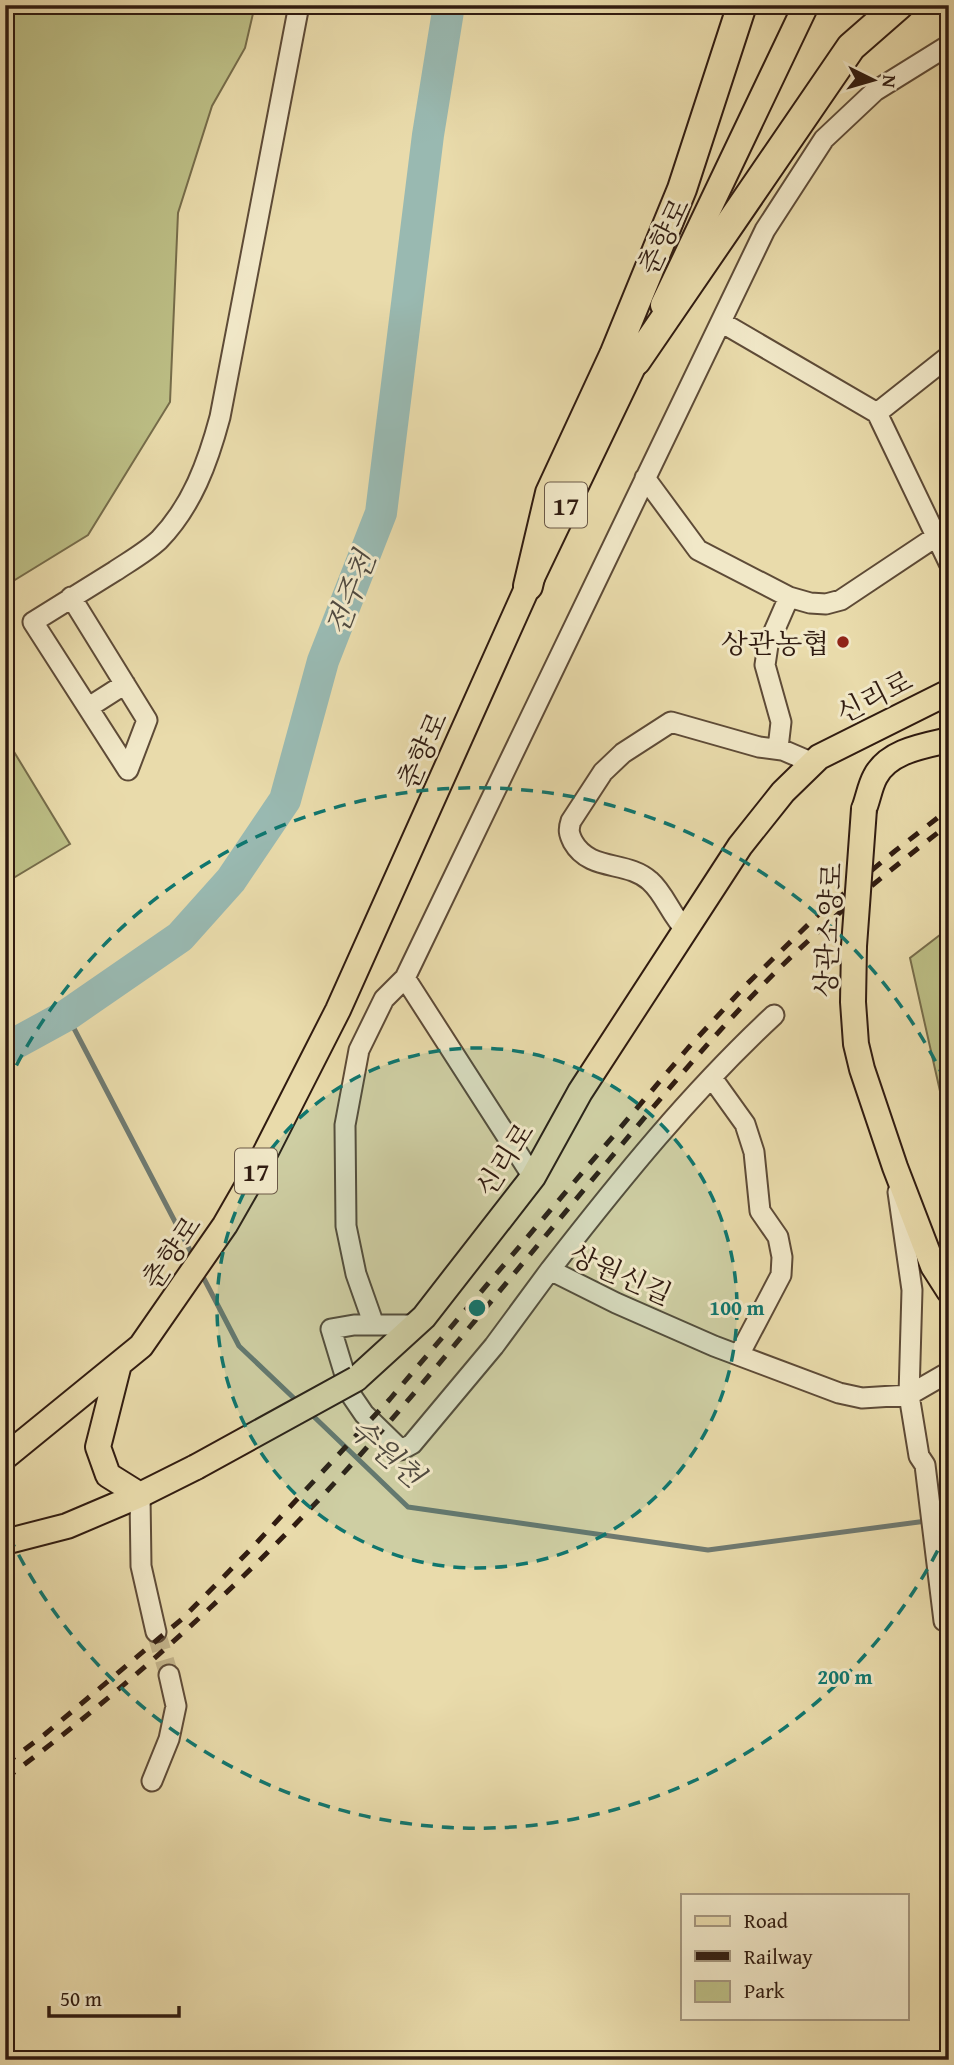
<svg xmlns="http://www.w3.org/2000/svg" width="954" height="2065" font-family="'Gentium Book Plus','Noto Serif KR',serif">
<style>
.green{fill:#bcbe85;stroke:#766c4a;stroke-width:2}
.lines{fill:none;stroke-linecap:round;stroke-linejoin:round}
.stream{stroke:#6f7a71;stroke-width:5}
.river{stroke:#99b9b1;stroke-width:32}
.minor-tunnel{stroke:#c4b58c;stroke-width:19;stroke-dasharray:19 10;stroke-linecap:butt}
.minor-casing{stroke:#5e4b37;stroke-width:23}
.major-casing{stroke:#301b10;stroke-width:28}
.highway-casing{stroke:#301b10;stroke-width:32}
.minor{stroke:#f1e8c8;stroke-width:19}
.major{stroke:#e9dbab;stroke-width:24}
.highway{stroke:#e9dbab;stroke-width:28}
.rail{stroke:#301b10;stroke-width:5;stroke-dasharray:12 12;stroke-linecap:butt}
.major-bridge-casing{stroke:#301b10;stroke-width:28;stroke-linecap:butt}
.major-bridge{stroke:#e9dbab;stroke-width:24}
.ring{fill:none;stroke:#0f766e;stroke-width:3.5;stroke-dasharray:12 9}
.poi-dot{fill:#8f2418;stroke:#f1e8c8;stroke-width:2.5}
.labels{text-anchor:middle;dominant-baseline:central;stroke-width:6;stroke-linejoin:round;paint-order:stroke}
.shield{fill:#f1e8c8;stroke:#6a5847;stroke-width:2}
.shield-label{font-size:26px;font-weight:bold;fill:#301b10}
.street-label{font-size:28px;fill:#301b10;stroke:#f1e8c8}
.poi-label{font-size:28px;fill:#301b10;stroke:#f1e8c8;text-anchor:end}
.water-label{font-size:30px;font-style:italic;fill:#504a40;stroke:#f1e8c8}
.centre{fill:#0f766e;stroke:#f1e8c8;stroke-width:3.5}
.ring-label{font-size:21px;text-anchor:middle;font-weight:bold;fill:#0f766e;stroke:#f1e8c8;stroke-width:6;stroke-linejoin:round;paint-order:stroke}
</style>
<rect width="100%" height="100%" fill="#e9dbab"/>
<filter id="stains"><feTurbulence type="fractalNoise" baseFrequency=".00286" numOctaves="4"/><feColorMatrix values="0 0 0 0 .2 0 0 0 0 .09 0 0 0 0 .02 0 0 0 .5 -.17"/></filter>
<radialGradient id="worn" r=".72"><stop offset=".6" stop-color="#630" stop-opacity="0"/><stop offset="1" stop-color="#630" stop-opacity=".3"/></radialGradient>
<path class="green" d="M 5,5 L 255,5 L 245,48 L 212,106 L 178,213 L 170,402 L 88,535 L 5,586 Z
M 5,737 L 70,844 L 5,883 Z
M 949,928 L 949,1131 L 910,958 Z"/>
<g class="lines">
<path class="stream" d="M 67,1015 L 194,1258
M 201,1273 L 239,1346 L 299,1403
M 309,1412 L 408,1507 L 708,1550 L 949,1518"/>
<path class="river" d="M 5,1049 L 67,1015 L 180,937 L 231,880 L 285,800 L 323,661 L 381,513 L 428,135 L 449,5"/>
<path class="minor-tunnel" d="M 156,1632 L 169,1675"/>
<defs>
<path id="minor" d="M 721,322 L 877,413 L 949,563
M 877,413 L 949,356
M 645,478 L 698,550 L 789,597 L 810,603 L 826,604 L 841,600 L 949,528
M 71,597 L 147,720 L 128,770 L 33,622 C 60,605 88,588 115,571 C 130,561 146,552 159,540 C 192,506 208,462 220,417 L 299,5
M 789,597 L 768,645 L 765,665 L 781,722 L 778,748 L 813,763
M 89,707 L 125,684
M 686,930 C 671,916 665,894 650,881 C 627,860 590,872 573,842 C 569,834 568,830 571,821 L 603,772 L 623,753 L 671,722 L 759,747 L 782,750
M 712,1078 L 745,1124 L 754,1152 L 760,1211 L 778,1237 L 782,1257 L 781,1275 L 739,1355
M 533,1177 L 405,978 L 765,230 L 824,139 L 875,91 L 949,45
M 550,1270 C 620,1180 691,1092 774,1015
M 374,1325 L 356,1274 L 346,1226 L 345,1125 L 359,1050 L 384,999 L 405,978
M 416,1325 L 354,1325 L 331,1329 L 351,1395 L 364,1414 L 401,1450 L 412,1444 L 494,1346 L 550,1270 L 616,1303 L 714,1346 L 839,1393 L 862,1398 L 909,1395 L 912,1290 L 898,1192
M 949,1372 L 909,1395 L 919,1456 L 925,1465 L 944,1621 L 949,1620
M 140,1495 L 141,1566 L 156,1632
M 152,1781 L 169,1739 L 176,1706 L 169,1675"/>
<path id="major" d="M 663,305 L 806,5
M 864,809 C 868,799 870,786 875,777 C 888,751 923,746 949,740
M 854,946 L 853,1002 L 856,1044 L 862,1069 L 895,1167 L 933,1266 L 949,1291
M 119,1364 L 98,1447 L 108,1475 L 140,1495
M 356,1379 L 424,1317 L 533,1177 L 580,1092 L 740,846 L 783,792 L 819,757 L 949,692
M 5,1457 L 141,1346 L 225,1225 L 256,1171 L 338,1010 L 528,586 L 644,344
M 5,1542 L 67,1526 L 140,1495 L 196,1467"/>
<path id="highway" d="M 636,361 L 851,47 L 899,5
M 528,586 L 550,493 L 614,355 L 682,189 L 742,5"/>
</defs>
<use href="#minor" class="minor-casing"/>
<use href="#major" class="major-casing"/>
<use href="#highway" class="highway-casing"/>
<use href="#minor" class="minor"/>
<use href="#major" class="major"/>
<use href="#highway" class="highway"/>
<path class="rail" d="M 5,1764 L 44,1735 L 182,1619 L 249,1551 L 390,1399 L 688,1048 L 747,984 L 819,914 L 895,851 L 949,809
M 5,1779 C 152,1670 285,1544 404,1405 C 473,1324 540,1242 608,1161 C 656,1104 703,1047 755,993 C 814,931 881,877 949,824"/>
<defs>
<path id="major-bridge" d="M 854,946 L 864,809
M 196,1467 L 356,1379"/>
</defs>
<use href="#major-bridge" class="major-bridge-casing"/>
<use href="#major-bridge" class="major-bridge"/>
</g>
<circle cx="477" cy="1308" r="260" fill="#0f766e" fill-opacity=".12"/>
<g class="ring">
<circle cx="477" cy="1308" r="260"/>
<path d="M947 1532A521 521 0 0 1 7 1532M7 1084A521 521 0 0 1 947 1084"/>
</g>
<circle class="poi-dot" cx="843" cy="642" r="7"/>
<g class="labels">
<g class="shield">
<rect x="545" y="482.5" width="42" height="45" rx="5"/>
<rect x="235" y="1148.5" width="42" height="45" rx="5"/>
</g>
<g class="shield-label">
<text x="566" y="505">17</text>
<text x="256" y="1171">17</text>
</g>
<g class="street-label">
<text transform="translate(663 236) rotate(-64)">춘향로</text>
<text transform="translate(874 696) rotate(-27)">신리로</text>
<text transform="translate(422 750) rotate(-66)">춘향로</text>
<text transform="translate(828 930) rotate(-87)">상관소양로</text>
<text transform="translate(504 1159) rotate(-57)">신리로</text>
<text transform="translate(171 1252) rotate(-56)">춘향로</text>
<text transform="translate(621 1274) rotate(24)">상원신길</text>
</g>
<g class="poi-label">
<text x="829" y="642">상관농협</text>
</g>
<g class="water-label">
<text transform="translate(350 593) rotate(-69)">전주천</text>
<text transform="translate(387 1452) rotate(41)">수원천</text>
</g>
</g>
<circle cx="477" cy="1308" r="10" class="centre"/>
<g class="ring-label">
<text x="737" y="1315">100 m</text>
<text x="845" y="1684">200 m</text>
</g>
<rect width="954" height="2065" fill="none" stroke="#e9dbab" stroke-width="28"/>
<rect x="7" y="7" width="940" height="2051" fill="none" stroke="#301b10" stroke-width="3.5"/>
<rect x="14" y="14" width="926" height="2037" fill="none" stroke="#301b10" stroke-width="2"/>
<rect x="681" y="1894" width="228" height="126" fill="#f1e8c8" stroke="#a4967e" stroke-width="2"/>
<rect x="695" y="1916" width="35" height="10" fill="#e9dbab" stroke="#a4967e" stroke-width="2"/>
<text x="744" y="1928" font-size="21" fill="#301b10">Road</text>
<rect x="695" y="1951" width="35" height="10" fill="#301b10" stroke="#a4967e" stroke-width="2"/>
<text x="744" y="1964" font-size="21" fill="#301b10">Railway</text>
<rect x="695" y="1981" width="35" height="21" fill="#bcbe85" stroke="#a4967e" stroke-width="2"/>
<text x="744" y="1998" font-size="21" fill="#301b10">Park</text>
<g transform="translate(873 80) rotate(95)" stroke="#f1e8c8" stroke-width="5" paint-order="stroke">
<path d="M0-5L12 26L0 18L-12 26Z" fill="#301b10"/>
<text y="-10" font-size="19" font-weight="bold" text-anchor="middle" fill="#301b10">N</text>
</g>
<path d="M49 2006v10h130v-10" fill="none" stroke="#301b10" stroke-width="3.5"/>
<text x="60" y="2006" font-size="21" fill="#301b10" stroke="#f1e8c8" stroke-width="5" paint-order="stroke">50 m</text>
<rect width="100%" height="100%" filter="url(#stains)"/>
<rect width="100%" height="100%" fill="url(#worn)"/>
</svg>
